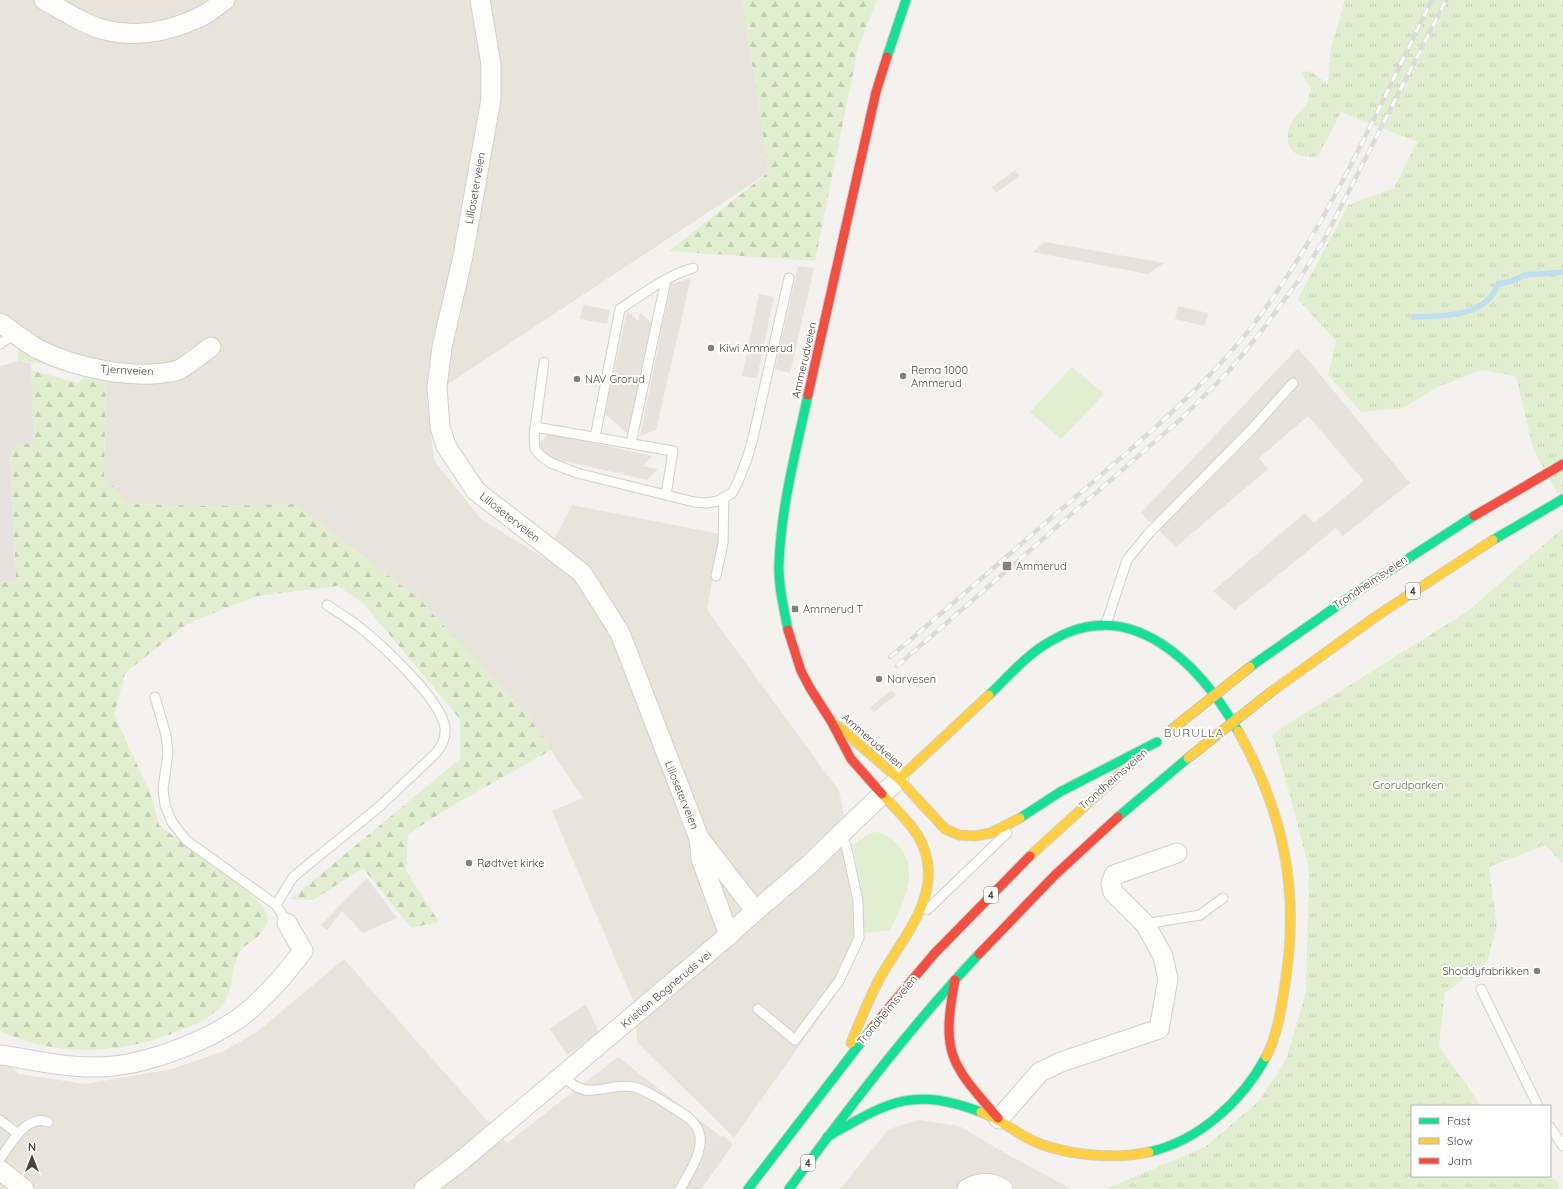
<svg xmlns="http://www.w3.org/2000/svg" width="1563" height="1189" font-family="Quicksand,sans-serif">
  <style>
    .residential { fill: #e7e4dc }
    .education { fill: #eae5da }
    .green { fill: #e1eecf }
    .forest { fill: url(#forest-firs) }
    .park { fill: url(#park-tufts) }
    .parking { fill: #e6e3df }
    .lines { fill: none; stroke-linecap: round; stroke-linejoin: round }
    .stream { stroke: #c0ddf1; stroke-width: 5.5 }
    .lane-casing { stroke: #d2d0cb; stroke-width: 11 }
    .street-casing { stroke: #d2d0cb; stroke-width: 21 }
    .fast-casing { stroke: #d3cfc5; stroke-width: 11 }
    .slow-casing { stroke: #d3cfc5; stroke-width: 11 }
    .jam-casing { stroke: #d3cfc5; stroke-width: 11 }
    .lane { stroke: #fdfdfc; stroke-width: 9 }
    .street { stroke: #fdfdfc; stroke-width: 19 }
    .fast { stroke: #16e098; stroke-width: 9 }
    .slow { stroke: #ffcf43; stroke-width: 9 }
    .jam { stroke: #f24e42; stroke-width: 9 }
    .rail-casing { stroke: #dbdbda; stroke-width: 4.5 }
    .rail { stroke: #fff; stroke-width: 3; stroke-dasharray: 9; stroke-linecap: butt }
    .slow-bridge-casing { stroke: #ccbfa9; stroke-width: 11; stroke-linecap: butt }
    .slow-bridge { stroke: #ffcf43; stroke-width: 9 }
    .poi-dot { fill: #868178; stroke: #fff; stroke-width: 1.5 }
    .labels { text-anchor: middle; stroke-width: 4; stroke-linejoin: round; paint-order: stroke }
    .shield { fill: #fff; stroke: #817c74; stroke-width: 1 }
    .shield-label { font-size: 10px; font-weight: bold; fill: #4b4439 }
    .street-label { font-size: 11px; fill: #4b4439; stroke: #fff }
    .poi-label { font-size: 11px; fill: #4b4439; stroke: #fff; text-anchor: start }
    .park-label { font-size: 11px; fill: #4a7f2a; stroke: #fff }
    .neighbourhood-label { font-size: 12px; letter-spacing: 1px; fill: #6e6250; stroke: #fff }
  </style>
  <defs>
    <pattern id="forest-firs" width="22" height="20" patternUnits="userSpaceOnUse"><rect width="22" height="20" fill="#e1eecf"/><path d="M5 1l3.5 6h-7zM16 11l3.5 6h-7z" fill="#c3cdb2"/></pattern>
    <pattern id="park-tufts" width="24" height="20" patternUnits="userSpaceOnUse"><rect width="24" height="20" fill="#e1eecf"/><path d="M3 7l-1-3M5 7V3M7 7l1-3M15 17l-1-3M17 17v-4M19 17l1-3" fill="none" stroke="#c3cdb2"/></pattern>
  </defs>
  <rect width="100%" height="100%" fill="#f4f2ee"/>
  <g class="residential">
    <polygon points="0,0 742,0 769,172 427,398 434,461 482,520 545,558 572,505 720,534 707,610 839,791 866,925 858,952 839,990 734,1138 637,1042 635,1005 552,811 583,798 528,716 419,599 295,504 212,506 129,504 104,476 106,376 49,364 18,348 0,326"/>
    <polygon points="344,959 507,1143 618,1057 732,1145 701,1189 0,1189 0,1053 18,1074 86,1084 172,1069 224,1051 257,1032"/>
    <polygon points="919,1120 959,1126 1012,1157 1072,1189 840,1189 889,1129"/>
  </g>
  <polygon class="education" points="74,0 178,0 175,4 153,10 123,8 92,9"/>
  <g class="green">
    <polygon points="18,348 49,364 18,361"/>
    <polygon points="1072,367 1104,394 1061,439 1030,412"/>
    <path d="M877,831C883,835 892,838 896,843C922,870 904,901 890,930L865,933L863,905L853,845L864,837Z"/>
  </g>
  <g class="forest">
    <polygon points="742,0 877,0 858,48 815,261 669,251 769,172"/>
    <path d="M31,370L78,383L89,373L106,376L104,476L129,504L212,506L295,504L419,599L528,716L551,750L457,803L408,834L406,871L439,922L411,928L363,868L313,900L291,899L461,758L460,719L363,603L338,586L257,596L188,623L125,673L114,715L150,792L159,825L251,894C267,910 276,921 256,938C252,942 245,945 241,950C228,968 238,993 217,1010C204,1022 187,1028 171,1034C115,1054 56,1057 0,1031V583L16,581L10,455L17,446L34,442Z"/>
  </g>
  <g class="park">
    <path d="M1345,0H1563V503L1533,449L1516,376L1482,370L1437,387L1404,408L1361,412L1328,375L1336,341L1298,299L1348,205L1394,188L1417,142L1341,112L1318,156C1294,161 1281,146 1291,123C1295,116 1302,110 1307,103C1309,98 1310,92 1311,88L1301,73L1310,71L1328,84L1331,48Z"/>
    <polygon points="1563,528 1563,864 1545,845 1489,867 1497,927 1487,962 1445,993 1439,1046 1481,1106 1412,1106 1412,1176 1547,1176 1559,1182 1558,1189 1106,1189 1205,1147 1259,1101 1286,1060 1306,992 1309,868 1288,788 1272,734 1468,611"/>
  </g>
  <g class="parking">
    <polygon points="1015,170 1020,176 996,193 992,187"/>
    <polygon points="1046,242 1164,263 1148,274 1032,252"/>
    <polygon points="798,266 814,268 790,373 775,369"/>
    <polygon points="691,278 656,430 640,436 671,284"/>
    <polygon points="759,294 774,297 757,378 742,376"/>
    <polygon points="583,305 610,310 607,324 580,319"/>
    <polygon points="1178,306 1208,313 1205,326 1175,319"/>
    <polygon points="627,311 638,321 640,313 652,323 629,435 605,414"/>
    <polygon points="1298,348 1410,483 1343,536 1336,528 1235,610 1213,591 1305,513 1314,523 1364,481 1308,416 1259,458 1268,469 1176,547 1141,513"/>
    <polygon points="18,361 31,363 34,442 17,446 10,455 16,581 0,583 0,366"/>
    <polygon points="549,433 652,456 643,466 658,469 647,480 530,453"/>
    <polygon points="891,690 896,695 874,712 870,708"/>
    <polygon points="367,878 397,918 363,933 342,911 327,930 321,925"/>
    <polygon points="586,1004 599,1032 567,1055 550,1029"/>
    <polygon points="723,1136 733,1144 701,1189 685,1189"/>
  </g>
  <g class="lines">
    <path class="stream" d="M1413,317C1442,316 1486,318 1498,284L1512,281L1525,275L1563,272"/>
    <defs>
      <g id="lane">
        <polyline points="0,344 15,333"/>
        <polyline points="544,362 534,436 535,449 541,456 551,463 577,473 694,502 707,503 718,501 732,493 737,484 747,459 753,438 789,278"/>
        <polyline points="535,427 673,451 666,495"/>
        <path d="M595,437L620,309C643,294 666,276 693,268"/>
        <polyline points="631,443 666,280"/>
        <polyline points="716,576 723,543 724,499"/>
        <polyline points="1106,624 1127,560 1149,533 1250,431 1293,383"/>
        <polyline points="155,697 166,735 168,753 163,789 165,805 172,822 186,840 276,905 287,923"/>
        <path d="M276,905L293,877L380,806L436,753C442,745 446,738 445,728C442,700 380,643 358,626C348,618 337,612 327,605"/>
        <polyline points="927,910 1007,833"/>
        <polyline points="1145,924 1200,915 1223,898"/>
        <polyline points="1481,989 1538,1106"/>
        <polyline points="758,1009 795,1040 839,981 859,938 858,901 846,845 839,834"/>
        <path d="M563,1075C586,1104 606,1082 634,1087C647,1090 659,1099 670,1106C679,1111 690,1117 696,1126C709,1145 689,1173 680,1189"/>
        <polyline points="0,1120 18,1134"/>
        <polyline points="1550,1127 1563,1146"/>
        <path d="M0,1159C10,1145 27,1113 48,1122"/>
      </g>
      <g id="street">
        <path d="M44,0C63,10 84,25 105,30C137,38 170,31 200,17C209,13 217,6 225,0"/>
        <polyline points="480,0 491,64 491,99 463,256 442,347 437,387 440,427 446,446 476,491 582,573 620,633 699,838"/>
        <path d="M0,323C12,331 25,342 38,349C75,368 134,380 175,371C184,369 202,353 211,347"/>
        <polyline points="729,935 701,859 699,838 755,910"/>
        <path d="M0,1055C30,1059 60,1067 90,1067C117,1068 142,1062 168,1053C234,1030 261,1006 303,951L287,923"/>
        <polyline points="999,1119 1040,1072 1061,1062 1159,1029 1168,979 1163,956 1145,924 1113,892 1111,884 1114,875 1177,853"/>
        <polyline points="0,1170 24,1189"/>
        <path d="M424,1189L461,1161L729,935C756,909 785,887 812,862C841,834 869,806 899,779"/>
        <path d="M967,1189C979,1182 991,1181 1003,1189"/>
      </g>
      <g id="fast">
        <polyline points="887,57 906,0"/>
        <polyline points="1493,540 1563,499"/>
        <path d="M788,630C784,608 778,586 779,564C781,507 796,451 808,395"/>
        <polyline points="1250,667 1364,587 1474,516"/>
        <path d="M989,695C1009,676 1027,654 1051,641C1132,593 1200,665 1238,731"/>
        <polyline points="1118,817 1188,758"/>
        <polyline points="1020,818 1060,792 1157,742"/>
        <path d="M827,1137C889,1102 910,1086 981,1112"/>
        <path d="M1149,1152C1199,1141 1242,1101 1266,1057"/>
        <polyline points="748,1189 872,1028"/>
        <path d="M789,1189C849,1108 910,1027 979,954"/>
      </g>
      <g id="slow">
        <polyline points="1271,692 1378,615 1493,540"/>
        <polyline points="989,695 899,779 945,829 959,835 975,836 991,833 1020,818"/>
        <polyline points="838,726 899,779"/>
        <path d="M1238,731C1284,813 1300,891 1285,984C1281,1009 1278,1034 1266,1057"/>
        <polyline points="1030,856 1132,763"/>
        <path d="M851,1043C860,1021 869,998 881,976C903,937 943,895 923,846C915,826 896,810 882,794"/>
        <path d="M981,1112C999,1119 1013,1130 1029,1139C1061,1155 1114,1160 1149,1152"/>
      </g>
      <g id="jam">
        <polyline points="808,395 876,92 887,57"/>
        <polyline points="1474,516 1563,464"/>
        <polyline points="788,630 801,671 810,688 831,721 851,759 882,794"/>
        <polyline points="979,954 1055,875 1118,817"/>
        <path d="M955,980C941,1054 950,1063 998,1118"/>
        <polyline points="872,1028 934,954 1030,856"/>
      </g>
    </defs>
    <use href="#lane" class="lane-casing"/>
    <use href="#street" class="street-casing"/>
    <use href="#fast" class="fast-casing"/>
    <use href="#slow" class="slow-casing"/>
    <use href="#jam" class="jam-casing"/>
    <use href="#lane" class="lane"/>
    <use href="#street" class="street"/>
    <use href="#fast" class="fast"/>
    <use href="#slow" class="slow"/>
    <use href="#jam" class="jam"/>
    <defs>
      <g id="rail">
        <path d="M890,657C951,606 1010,553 1071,501C1139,442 1212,383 1265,309C1333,214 1380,104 1432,0"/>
        <polyline points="897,666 1182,418 1228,372 1261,332 1298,281 1324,240 1446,0"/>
      </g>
    </defs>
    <use href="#rail" class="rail-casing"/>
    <use href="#rail" class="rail"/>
    <defs>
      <g id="slow-bridge">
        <polyline points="1171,730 1250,667"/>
        <polyline points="1188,758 1271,692"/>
      </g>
    </defs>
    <use href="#slow-bridge" class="slow-bridge-casing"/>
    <use href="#slow-bridge" class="slow-bridge"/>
  </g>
  <g class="poi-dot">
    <circle cx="711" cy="348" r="4"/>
    <circle cx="903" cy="376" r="4"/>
    <circle cx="577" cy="379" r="4"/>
    <rect x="1002" y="561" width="10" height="10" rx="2"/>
    <rect x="791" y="605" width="8" height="8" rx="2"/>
    <circle cx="879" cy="679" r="4"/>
    <circle cx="469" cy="863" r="4"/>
    <circle cx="1537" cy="971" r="4"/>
  </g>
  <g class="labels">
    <g class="shield">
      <rect x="1406" y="583" width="14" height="16" rx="3"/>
      <rect x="984" y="887" width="14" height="16" rx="3"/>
      <rect x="801" y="1155" width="14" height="16" rx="3"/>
    </g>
    <g class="shield-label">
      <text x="1413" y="595">4</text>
      <text x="991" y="899">4</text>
      <text x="808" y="1167">4</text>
    </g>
    <g class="street-label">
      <text transform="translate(475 188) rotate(-80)" y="4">Lilloseterveien</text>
      <text transform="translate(804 360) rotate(-77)" y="4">Ammerudveien</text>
      <text transform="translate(127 370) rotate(3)" y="4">Tjernveien</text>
      <text transform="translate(510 517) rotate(38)" y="4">Lilloseterveien</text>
      <text transform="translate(1370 582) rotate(-34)" y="4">Trondheimsveien</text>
      <text transform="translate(873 741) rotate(41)" y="4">Ammerudveien</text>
      <text transform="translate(1113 779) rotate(-41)" y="4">Trondheimsveien</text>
      <text transform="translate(682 795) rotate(68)" y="4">Lilloseterveien</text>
      <text transform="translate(666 989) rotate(-40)" y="4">Kristian Bogneruds vei</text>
      <text transform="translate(887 1010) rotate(-50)" y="4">Trondheimsveien</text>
    </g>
    <g class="poi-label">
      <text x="719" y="352">Kiwi Ammerud</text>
      <text x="911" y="374">Rema 1000<tspan x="911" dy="13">Ammerud</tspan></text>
      <text x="585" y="383">NAV Grorud</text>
      <text x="1016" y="570">Ammerud</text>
      <text x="803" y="613">Ammerud T</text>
      <text x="887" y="683">Narvesen</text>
      <text x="477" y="867">Rødtvet kirke</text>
      <text x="1529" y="975" text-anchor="end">Shoddyfabrikken</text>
    </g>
    <g class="park-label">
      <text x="1408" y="789">Grorudparken</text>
    </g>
    <g class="neighbourhood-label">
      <text x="1194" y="737">BURULLA</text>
    </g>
  </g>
  <rect x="1411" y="1105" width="140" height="72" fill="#ffffff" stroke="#b7b4b0"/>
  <rect x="1419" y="1118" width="20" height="6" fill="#16e098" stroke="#b7b4b0"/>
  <text x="1447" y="1125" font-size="12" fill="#4b4439">Fast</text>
  <rect x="1419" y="1138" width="20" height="6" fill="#ffcf43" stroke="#b7b4b0"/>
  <text x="1447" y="1145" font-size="12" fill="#4b4439">Slow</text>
  <rect x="1419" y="1158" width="20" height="6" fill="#f24e42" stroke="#b7b4b0"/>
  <text x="1447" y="1165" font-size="12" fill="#4b4439">Jam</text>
  <g transform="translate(32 1157)" stroke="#ffffff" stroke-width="3" paint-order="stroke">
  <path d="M0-3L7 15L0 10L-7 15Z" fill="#4b4439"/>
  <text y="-6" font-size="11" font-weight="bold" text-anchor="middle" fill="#4b4439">N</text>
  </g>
</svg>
